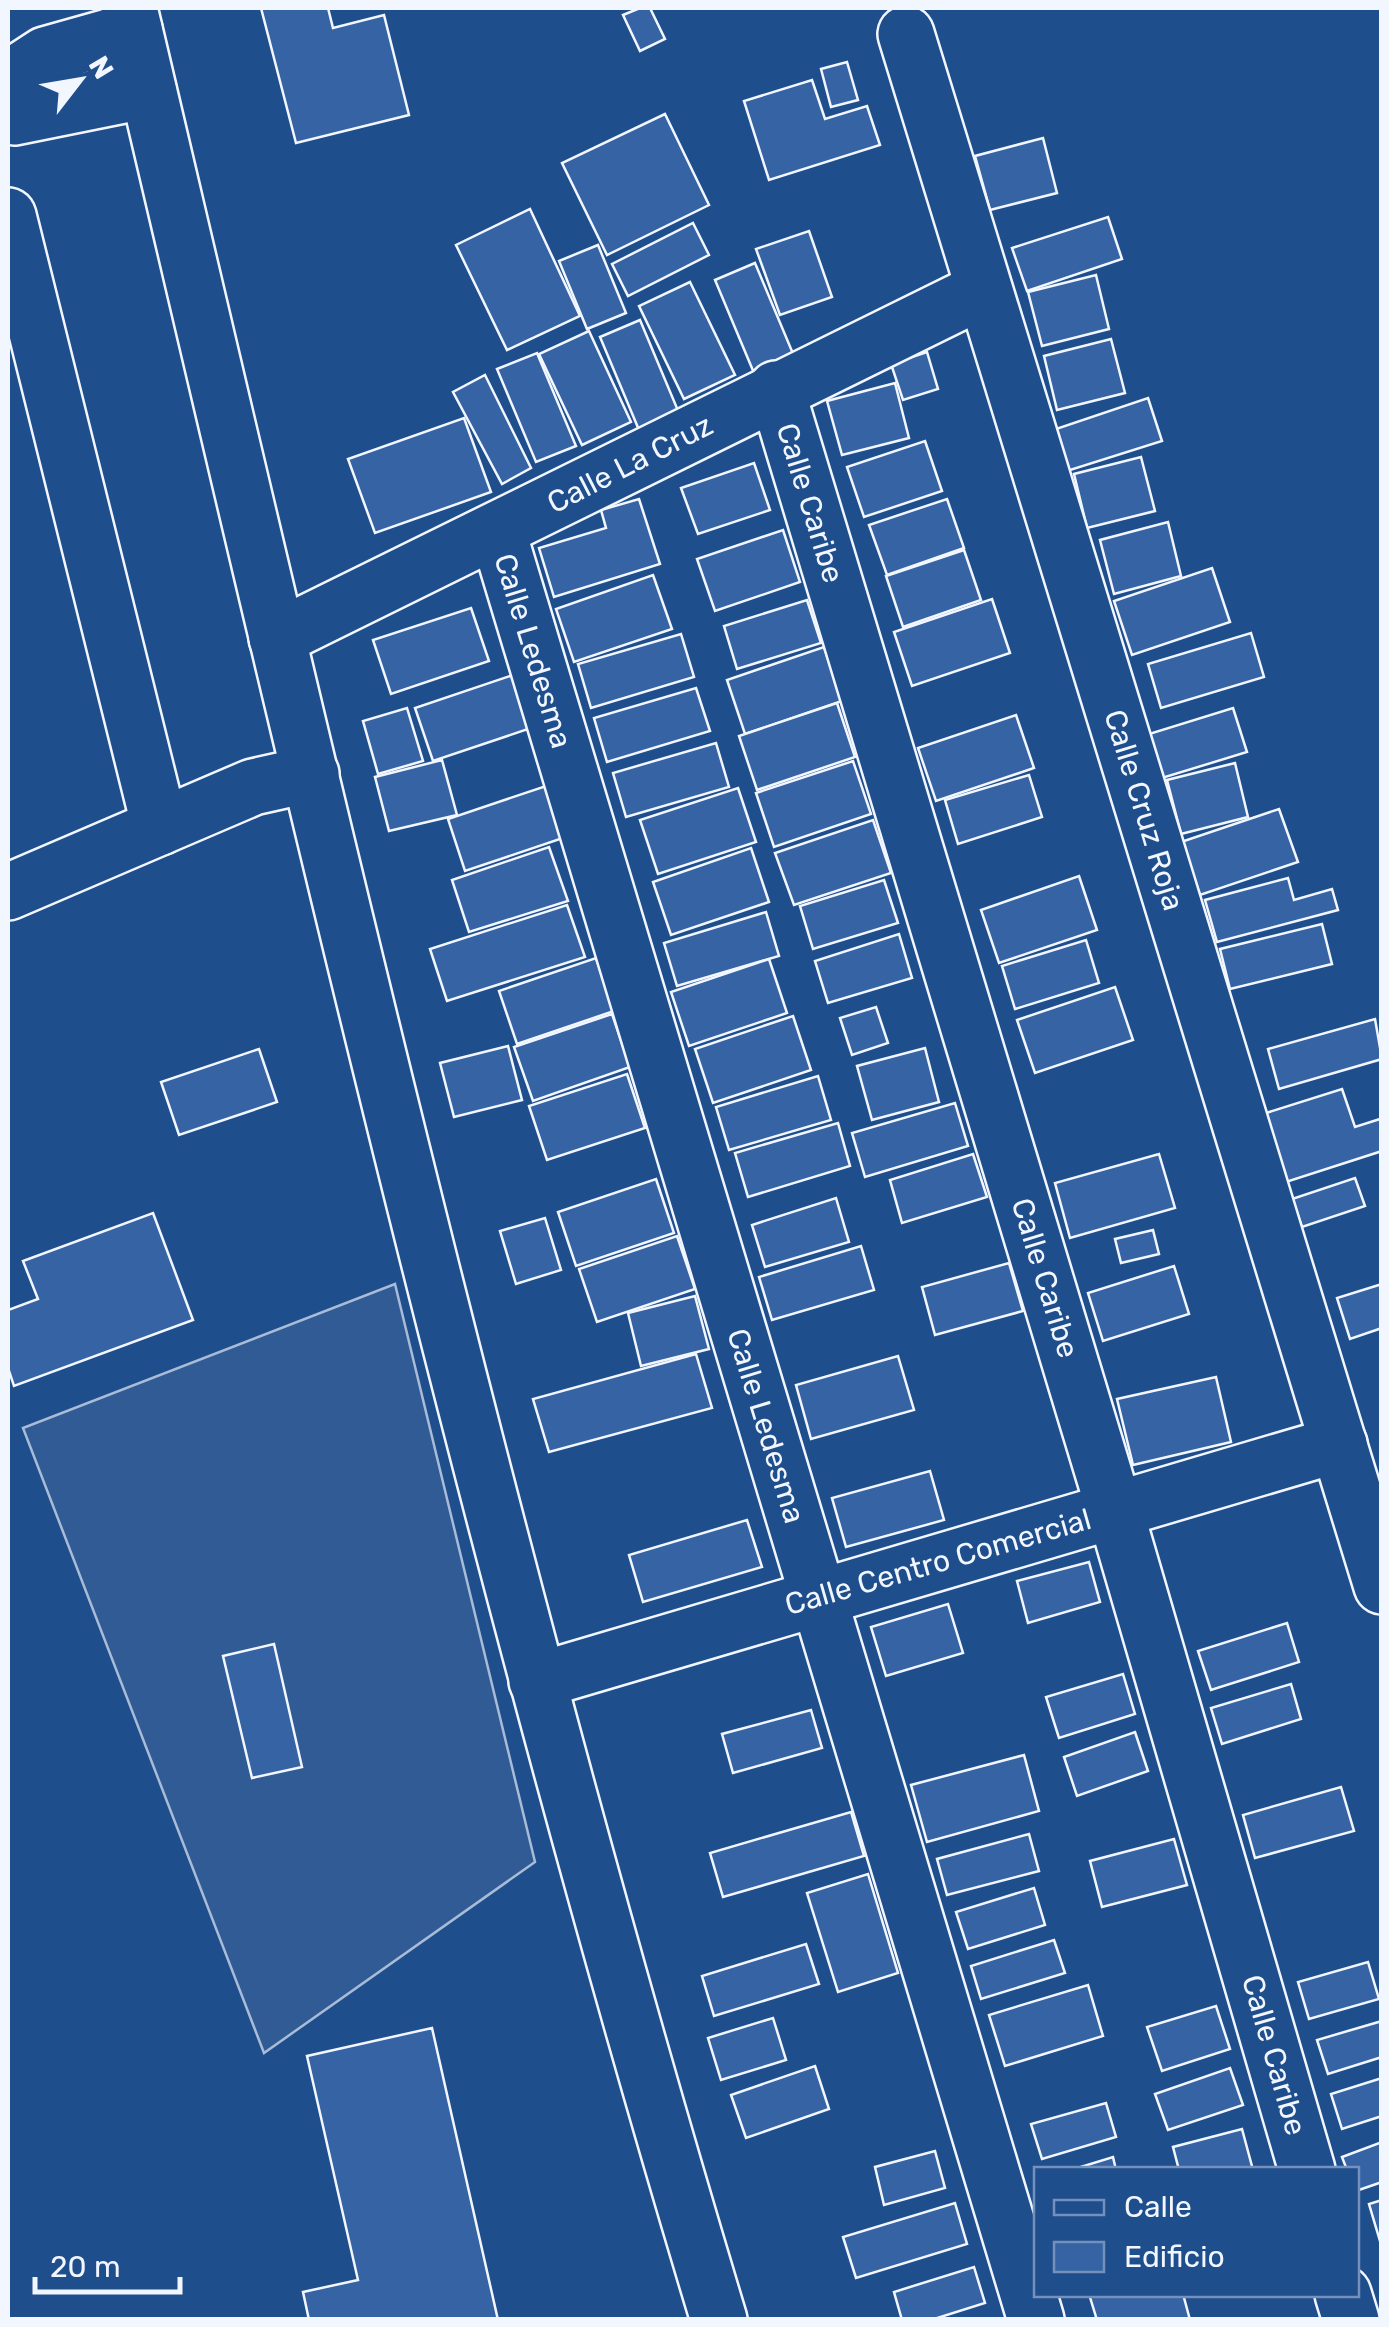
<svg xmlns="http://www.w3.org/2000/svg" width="1389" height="2327" font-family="Rubik,sans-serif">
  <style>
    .parking { fill: #305b95; stroke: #a8bbd7; stroke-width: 2.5 }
    .building { fill: #3563a3; stroke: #f2f6ff; stroke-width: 2.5 }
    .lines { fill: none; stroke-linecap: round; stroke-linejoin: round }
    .minor-casing { stroke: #f2f6ff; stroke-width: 60 }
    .major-casing { stroke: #f2f6ff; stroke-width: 60 }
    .minor { stroke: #1f4e8c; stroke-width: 55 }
    .major { stroke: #1f4e8c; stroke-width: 55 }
    .labels { text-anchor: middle; stroke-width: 8; stroke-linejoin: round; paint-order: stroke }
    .street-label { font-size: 30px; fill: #f2f6ff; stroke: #1f4e8c }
  </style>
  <rect width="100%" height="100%" fill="#1f4e8c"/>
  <polygon class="parking" points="395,1284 535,1862 264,2053 23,1428"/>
  <g class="building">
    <polygon points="261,8 328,8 333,28 384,15 409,115 296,143"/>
    <polygon points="640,8 650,8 665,39 640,51 623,15"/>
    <polygon points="847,62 858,100 831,107 821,69"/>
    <polygon points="812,80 825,119 867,106 880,145 769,180 744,101"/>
    <polygon points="665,114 709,205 607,255 562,163"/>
    <polygon points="1043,138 1057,193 990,210 975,156"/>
    <polygon points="530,209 580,316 507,350 456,245"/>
    <polygon points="1108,217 1122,259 1027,291 1012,248"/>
    <polygon points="693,223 709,255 628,296 612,264"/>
    <polygon points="809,231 832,297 780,315 756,249"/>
    <polygon points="598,245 626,313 587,329 559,261"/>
    <polygon points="755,263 794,356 754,373 715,280"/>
    <polygon points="1096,275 1109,329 1042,346 1028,292"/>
    <polygon points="690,282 735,375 684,399 639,306"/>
    <polygon points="640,320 679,413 639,430 600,337"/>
    <polygon points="589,331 631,422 582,445 539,354"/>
    <polygon points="1111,339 1125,393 1057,410 1044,356"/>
    <polygon points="927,352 938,389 903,400 891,364"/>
    <polygon points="537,353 576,446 536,462 497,369"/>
    <polygon points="485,375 531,468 502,484 453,392"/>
    <polygon points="895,383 909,438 842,455 827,401"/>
    <polygon points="1148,398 1162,441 1067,471 1053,430"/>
    <polygon points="464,418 491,492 375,533 348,459"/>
    <polygon points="925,441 942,491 864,517 847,467"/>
    <polygon points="1141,457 1155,511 1087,528 1074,474"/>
    <polygon points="754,463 770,510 698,534 681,488"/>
    <polygon points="639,499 660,564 554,597 539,548 606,528 601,510"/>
    <polygon points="947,499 964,548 887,575 869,525"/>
    <polygon points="1168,522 1181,576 1114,594 1100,540"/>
    <polygon points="783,530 800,582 715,611 697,559"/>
    <polygon points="964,550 981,600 903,627 886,576"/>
    <polygon points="1212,568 1230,622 1132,655 1114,601"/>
    <polygon points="653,575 672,629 574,662 556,609"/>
    <polygon points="992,599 1010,653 912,686 894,632"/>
    <polygon points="807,600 821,643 737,669 724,626"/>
    <polygon points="471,608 489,661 391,694 373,640"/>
    <polygon points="1251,633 1264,677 1161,708 1148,664"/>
    <polygon points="681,634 694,677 591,708 578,664"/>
    <polygon points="824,647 842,701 745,734 727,680"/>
    <polygon points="513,675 531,728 433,761 415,708"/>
    <polygon points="696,688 710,731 607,762 594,718"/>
    <polygon points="837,703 855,757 757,790 739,736"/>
    <polygon points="407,708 423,761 378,774 363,721"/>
    <polygon points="1233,708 1247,752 1162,778 1149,734"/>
    <polygon points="1016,715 1034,768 936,801 918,748"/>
    <polygon points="716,743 729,787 626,817 613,773"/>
    <polygon points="442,760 457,815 389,831 375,777"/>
    <polygon points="853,761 871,814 774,847 756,793"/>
    <polygon points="1235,763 1248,817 1181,834 1167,780"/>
    <polygon points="1029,775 1042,817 958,844 945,800"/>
    <polygon points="546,786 563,838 465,871 448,819"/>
    <polygon points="738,788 756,842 658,874 640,820"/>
    <polygon points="1279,809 1298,862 1200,895 1181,842"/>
    <polygon points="873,820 891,873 794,905 775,853"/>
    <polygon points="549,847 568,901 469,932 452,880"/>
    <polygon points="751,848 769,902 671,935 653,882"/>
    <polygon points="1079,876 1097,930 999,963 981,910"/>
    <polygon points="1288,878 1294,900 1332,889 1338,910 1217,942 1205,900"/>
    <polygon points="884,880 898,923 813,949 800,906"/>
    <polygon points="567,905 585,957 447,1001 430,949"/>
    <polygon points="766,912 779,956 677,986 664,943"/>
    <polygon points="1322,924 1332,964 1230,989 1220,949"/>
    <polygon points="899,934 912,978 828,1003 815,961"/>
    <polygon points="1086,940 1099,983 1015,1009 1002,966"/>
    <polygon points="596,958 614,1011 517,1044 499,991"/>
    <polygon points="769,959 787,1013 689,1046 671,992"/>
    <polygon points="1115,987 1133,1040 1035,1073 1017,1020"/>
    <polygon points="876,1007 888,1043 852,1055 840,1018"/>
    <polygon points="612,1014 630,1067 533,1101 514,1047"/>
    <polygon points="793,1016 811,1070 713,1103 695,1049"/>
    <polygon points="1375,1019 1382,1059 1279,1089 1268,1049"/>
    <polygon points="508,1046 522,1100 454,1117 440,1063"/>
    <polygon points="925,1048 939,1102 872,1120 857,1066"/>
    <polygon points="259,1049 277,1102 179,1135 161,1082"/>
    <polygon points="627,1074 645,1128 547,1160 529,1106"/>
    <polygon points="818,1076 831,1120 729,1150 716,1107"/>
    <polygon points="1342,1089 1355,1127 1380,1119 1382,1151 1286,1182 1263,1114"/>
    <polygon points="955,1103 968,1146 865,1177 852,1133"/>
    <polygon points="838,1123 850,1166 748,1197 735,1153"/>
    <polygon points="973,1154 987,1197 902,1223 890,1180"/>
    <polygon points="1159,1154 1175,1208 1070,1238 1055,1183"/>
    <polygon points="1355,1178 1365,1206 1302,1227 1292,1199"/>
    <polygon points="656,1179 674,1233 576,1266 558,1212"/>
    <polygon points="836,1198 849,1242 765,1267 752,1225"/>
    <polygon points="153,1213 193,1320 14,1386 8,1368 8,1310 38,1299 23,1261"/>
    <polygon points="545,1218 561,1270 516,1284 500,1231"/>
    <polygon points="1153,1230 1159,1254 1121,1263 1115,1239"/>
    <polygon points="677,1236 695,1289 597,1322 579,1269"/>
    <polygon points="861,1246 874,1290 772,1320 759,1277"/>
    <polygon points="1009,1263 1023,1311 935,1335 922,1287"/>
    <polygon points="1174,1266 1189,1314 1103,1341 1088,1293"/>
    <polygon points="1382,1284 1382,1328 1350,1339 1337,1298"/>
    <polygon points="695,1296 709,1349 641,1366 628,1313"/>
    <polygon points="696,1354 712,1408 549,1452 533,1399"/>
    <polygon points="898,1356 914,1410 811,1439 796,1385"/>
    <polygon points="1216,1377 1231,1442 1133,1465 1117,1399"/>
    <polygon points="930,1471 944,1520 846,1547 832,1498"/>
    <polygon points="747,1520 762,1567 643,1602 629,1555"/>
    <polygon points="1089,1562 1100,1602 1028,1623 1017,1581"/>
    <polygon points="948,1604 963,1653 886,1676 871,1627"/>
    <polygon points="1287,1623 1299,1662 1211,1690 1198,1651"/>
    <polygon points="274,1644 302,1767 252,1778 223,1656"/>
    <polygon points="1123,1674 1135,1714 1059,1738 1046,1697"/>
    <polygon points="1291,1684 1301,1719 1222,1744 1211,1708"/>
    <polygon points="811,1710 822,1748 733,1773 722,1734"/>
    <polygon points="1135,1732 1148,1771 1077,1796 1064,1757"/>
    <polygon points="1024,1755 1039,1811 927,1842 911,1785"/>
    <polygon points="1341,1787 1354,1831 1255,1858 1243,1815"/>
    <polygon points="851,1812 864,1856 723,1897 710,1853"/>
    <polygon points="1029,1834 1039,1871 947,1895 937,1859"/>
    <polygon points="1174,1839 1187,1885 1102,1907 1090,1861"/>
    <polygon points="868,1874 898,1973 838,1992 807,1893"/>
    <polygon points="1034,1888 1045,1925 968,1949 956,1912"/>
    <polygon points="1054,1940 1065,1973 981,1999 971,1966"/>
    <polygon points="806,1944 819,1984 714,2016 702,1976"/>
    <polygon points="1368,1962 1379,1999 1309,2019 1298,1982"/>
    <polygon points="1088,1985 1103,2036 1005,2066 989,2015"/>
    <polygon points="1216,2006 1230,2049 1162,2071 1147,2027"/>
    <polygon points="773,2018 786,2060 721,2080 708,2038"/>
    <polygon points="1382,2021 1382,2057 1328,2074 1317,2040"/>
    <polygon points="432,2028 498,2320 309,2320 303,2292 358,2280 307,2056"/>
    <polygon points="815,2066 829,2109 746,2138 731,2095"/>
    <polygon points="1230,2068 1243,2105 1168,2130 1155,2094"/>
    <polygon points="1382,2078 1382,2116 1342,2129 1331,2094"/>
    <polygon points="1106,2103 1116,2137 1042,2159 1031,2124"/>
    <polygon points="1242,2129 1253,2170 1179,2170 1173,2147"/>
    <polygon points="1382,2142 1382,2182 1356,2191 1356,2170 1347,2170 1342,2157"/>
    <polygon points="935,2151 945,2188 884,2205 875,2167"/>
    <polygon points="1113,2157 1116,2170 1071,2170"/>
    <polygon points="1382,2200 1382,2241 1380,2241 1369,2204"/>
    <polygon points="955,2203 967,2244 856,2278 843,2237"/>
    <polygon points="974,2267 985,2303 931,2320 902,2320 894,2292"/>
    <polygon points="1089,2294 1183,2294 1190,2320 1097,2320"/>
  </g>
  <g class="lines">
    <defs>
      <g id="minor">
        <polyline points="906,34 1382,1586"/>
        <polyline points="8,79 45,55 134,30"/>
        <polyline points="8,114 14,117 148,90"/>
        <polyline points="8,216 160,827"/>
        <polyline points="776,389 1115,1511 1307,2170"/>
        <polyline points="498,533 1036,2320"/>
        <polyline points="277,638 983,290"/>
        <polyline points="8,892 253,787 311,774"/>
        <polyline points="537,1681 1339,1444"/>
        <polyline points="1343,2294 1351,2320"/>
      </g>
      <path id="major" d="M129,8C311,781 489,1558 719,2320"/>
    </defs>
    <use href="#minor" class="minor-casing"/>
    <use href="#major" class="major-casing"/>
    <use href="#minor" class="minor"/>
    <use href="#major" class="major"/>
  </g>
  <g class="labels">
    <g class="street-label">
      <text transform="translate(630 464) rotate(-27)" y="10">Calle La Cruz</text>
      <text transform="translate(810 503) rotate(73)" y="10">Calle Caribe</text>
      <text transform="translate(533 651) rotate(73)" y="10">Calle Ledesma</text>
      <text transform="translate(1144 810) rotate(73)" y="10">Calle Cruz Roja</text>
      <text transform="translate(1045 1278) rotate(73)" y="10">Calle Caribe</text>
      <text transform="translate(766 1426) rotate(73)" y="10">Calle Ledesma</text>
      <text transform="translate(938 1562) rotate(-16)" y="10">Calle Centro Comercial</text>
      <text transform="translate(1274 2055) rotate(74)" y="10">Calle Caribe</text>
    </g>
  </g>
  <rect width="1389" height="2327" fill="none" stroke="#f2f6ff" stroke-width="20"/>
  <rect x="1034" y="2167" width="325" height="130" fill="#1f4e8c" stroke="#7391ba" stroke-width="2.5"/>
  <rect x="1054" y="2200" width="50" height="15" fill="#1f4e8c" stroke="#7391ba" stroke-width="2.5"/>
  <text x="1124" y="2217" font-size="30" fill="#f2f6ff">Calle</text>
  <rect x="1054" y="2242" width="50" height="30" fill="#3563a3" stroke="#7391ba" stroke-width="2.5"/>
  <text x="1124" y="2267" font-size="30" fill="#f2f6ff">Edificio</text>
  <g transform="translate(80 80) rotate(59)" stroke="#1f4e8c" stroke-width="8" paint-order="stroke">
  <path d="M0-8L18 38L0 25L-18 38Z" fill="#f2f6ff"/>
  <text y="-15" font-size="28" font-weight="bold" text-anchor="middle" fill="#f2f6ff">N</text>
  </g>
  <path d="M35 2277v15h145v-15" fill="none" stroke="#f2f6ff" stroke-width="5"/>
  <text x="50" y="2277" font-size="30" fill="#f2f6ff" stroke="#1f4e8c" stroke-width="8" paint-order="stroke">20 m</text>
</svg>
